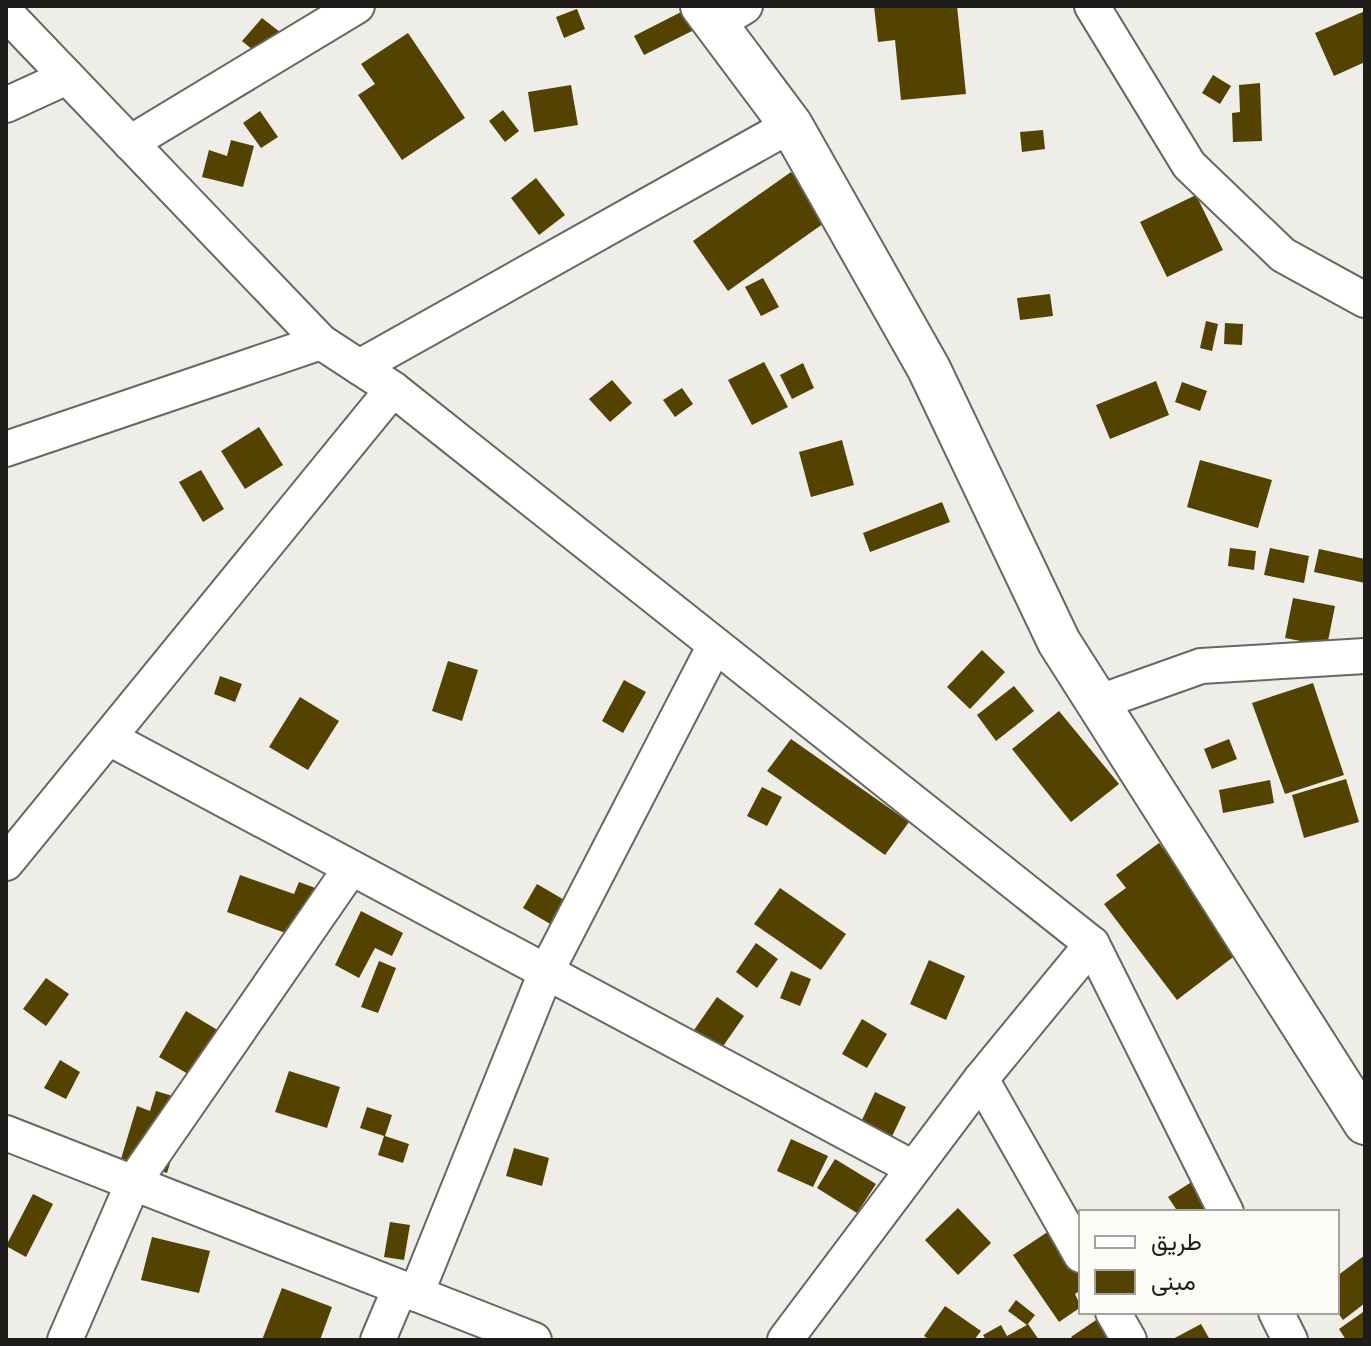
<svg xmlns="http://www.w3.org/2000/svg" width="1371" height="1346" font-family="'Titillium Web',Vazirmatn,sans-serif">
  <style>
    .building { fill: #544200 }
    .lines { fill: none; stroke-linecap: round; stroke-linejoin: round }
    .minor-casing { stroke: #686762; stroke-width: 38 }
    .tertiary-casing { stroke: #686762; stroke-width: 46 }
    .minor { stroke: #fff; stroke-width: 34 }
    .tertiary { stroke: #fff; stroke-width: 42 }
  </style>
  <rect width="100%" height="100%" fill="#efede8"/>
  <g class="building">
    <polygon points="874,6 957,6 966,94 901,100 895,40 878,42"/>
    <polygon points="577,9 585,29 564,38 556,17"/>
    <polygon points="685,10 696,29 644,55 634,36"/>
    <polygon points="1365,11 1365,62 1334,76 1315,33"/>
    <polygon points="262,18 285,36 265,60 242,41"/>
    <polygon points="408,33 465,118 402,160 358,95 375,84 361,64"/>
    <polygon points="1213,75 1231,86 1220,104 1202,93"/>
    <polygon points="1260,83 1262,141 1233,142 1232,113 1240,112 1239,85"/>
    <polygon points="571,85 578,125 534,132 528,92"/>
    <polygon points="503,110 519,131 505,142 489,121"/>
    <polygon points="260,111 278,137 261,148 243,123"/>
    <polygon points="1043,130 1045,149 1022,152 1020,132"/>
    <polygon points="231,140 254,146 243,187 202,177 209,150 227,156"/>
    <polygon points="791,172 827,221 728,291 693,241"/>
    <polygon points="536,178 565,215 539,235 511,198"/>
    <polygon points="1196,195 1223,250 1167,277 1140,222"/>
    <polygon points="763,278 779,307 761,316 745,287"/>
    <polygon points="1050,294 1053,316 1020,320 1017,298"/>
    <polygon points="1206,321 1218,324 1212,351 1200,348"/>
    <polygon points="1225,323 1243,324 1242,345 1224,344"/>
    <polygon points="764,362 788,407 752,425 728,380"/>
    <polygon points="803,363 814,388 792,399 780,375"/>
    <polygon points="612,380 632,403 610,422 589,399"/>
    <polygon points="1156,381 1169,415 1110,439 1096,405"/>
    <polygon points="1182,382 1207,391 1200,411 1175,402"/>
    <polygon points="682,388 693,404 675,417 663,400"/>
    <polygon points="259,427 283,465 245,489 221,451"/>
    <polygon points="842,440 854,485 811,497 799,452"/>
    <polygon points="1200,460 1272,480 1258,528 1187,507"/>
    <polygon points="201,470 224,509 203,522 179,482"/>
    <polygon points="942,502 950,522 870,552 863,533"/>
    <polygon points="1230,548 1256,551 1254,570 1228,566"/>
    <polygon points="1270,548 1309,556 1304,583 1264,575"/>
    <polygon points="1319,549 1365,559 1365,583 1314,572"/>
    <polygon points="1293,598 1335,606 1327,646 1285,638"/>
    <polygon points="982,650 1005,672 970,709 947,687"/>
    <polygon points="448,661 478,670 462,721 432,711"/>
    <polygon points="220,676 242,684 235,702 214,694"/>
    <polygon points="624,680 646,692 623,733 602,721"/>
    <polygon points="1313,683 1344,775 1285,794 1252,703"/>
    <polygon points="1014,686 1034,711 996,741 977,715"/>
    <polygon points="300,697 339,721 308,770 269,747"/>
    <polygon points="1059,711 1119,784 1071,822 1012,749"/>
    <polygon points="791,739 909,822 885,855 767,771"/>
    <polygon points="1229,739 1237,759 1212,769 1204,749"/>
    <polygon points="1346,779 1359,822 1304,838 1292,795"/>
    <polygon points="1270,780 1274,803 1223,813 1219,790"/>
    <polygon points="762,787 782,797 767,826 747,816"/>
    <polygon points="1159,843 1241,951 1177,1000 1104,904 1126,888 1116,875"/>
    <polygon points="240,875 294,894 299,882 329,893 311,942 227,912"/>
    <polygon points="537,884 566,901 552,925 523,908"/>
    <polygon points="780,888 846,934 821,970 754,924"/>
    <polygon points="361,911 403,933 392,956 375,948 359,978 335,965"/>
    <polygon points="756,943 778,959 757,988 736,972"/>
    <polygon points="929,960 965,976 946,1020 910,1004"/>
    <polygon points="379,961 396,968 378,1013 361,1007"/>
    <polygon points="791,971 811,979 800,1006 780,998"/>
    <polygon points="46,978 69,994 46,1026 23,1009"/>
    <polygon points="717,997 744,1016 719,1052 692,1033"/>
    <polygon points="186,1011 234,1040 207,1085 159,1057"/>
    <polygon points="862,1019 887,1034 867,1068 842,1054"/>
    <polygon points="60,1060 80,1072 66,1099 44,1088"/>
    <polygon points="289,1071 340,1087 327,1128 275,1112"/>
    <polygon points="156,1091 189,1101 167,1173 121,1159 137,1106 150,1111"/>
    <polygon points="875,1092 906,1107 886,1149 855,1135"/>
    <polygon points="367,1107 392,1115 385,1136 409,1144 403,1163 378,1155 384,1136 360,1128"/>
    <polygon points="791,1139 828,1156 813,1187 777,1171"/>
    <polygon points="514,1148 549,1158 542,1186 506,1176"/>
    <polygon points="835,1159 876,1184 857,1213 817,1188"/>
    <polygon points="1201,1176 1225,1212 1178,1212 1168,1197"/>
    <polygon points="33,1194 53,1204 26,1257 6,1246"/>
    <polygon points="958,1208 991,1243 958,1275 925,1240"/>
    <polygon points="390,1222 410,1225 404,1260 384,1257"/>
    <polygon points="1058,1225 1081,1258 1081,1290 1075,1294 1081,1307 1059,1322 1013,1255"/>
    <polygon points="152,1237 210,1251 199,1293 141,1280"/>
    <polygon points="1365,1255 1365,1303 1343,1320 1337,1312 1337,1276"/>
    <polygon points="282,1288 332,1307 320,1340 262,1340"/>
    <polygon points="1016,1300 1035,1315 1028,1324 1039,1340 986,1340 983,1335 1001,1325 1007,1336 1027,1325 1008,1311"/>
    <polygon points="945,1306 981,1331 974,1340 930,1340 924,1336"/>
    <polygon points="1363,1312 1365,1340 1346,1340 1339,1329"/>
    <polygon points="1102,1316 1118,1340 1073,1340 1071,1337"/>
    <polygon points="1201,1324 1210,1340 1171,1340"/>
  </g>
  <g class="lines">
    <defs>
      <g id="minor">
        <polyline points="1092,6 1189,165 1283,255 1365,300"/>
        <polyline points="6,13 321,342 393,389 1092,944 1226,1212"/>
        <polyline points="716,24 745,6"/>
        <polyline points="6,105 67,77"/>
        <polyline points="130,143 357,6"/>
        <polyline points="359,367 791,125"/>
        <polyline points="6,449 321,342"/>
        <polyline points="1097,703 1201,666 1365,656"/>
        <polyline points="109,738 913,1168"/>
        <polyline points="6,863 393,389"/>
        <polyline points="981,1079 1081,1255"/>
        <polyline points="6,1133 534,1340"/>
        <polyline points="416,1294 546,972 715,645"/>
        <polyline points="1113,1312 1129,1340"/>
        <polyline points="1276,1312 1290,1340"/>
        <polyline points="65,1340 133,1183 351,868"/>
        <polyline points="378,1340 400,1288"/>
        <polyline points="785,1340 981,1079 1092,944"/>
      </g>
      <polyline id="tertiary" points="702,6 791,125 929,369 1059,642 1365,1123"/>
    </defs>
    <use href="#minor" class="minor-casing"/>
    <use href="#tertiary" class="tertiary-casing"/>
    <use href="#minor" class="minor"/>
    <use href="#tertiary" class="tertiary"/>
  </g>
  <rect width="1371" height="1346" fill="none" stroke="#1e1d1b" stroke-width="16"/>
  <rect x="1079" y="1210" width="260" height="104" fill="#fcfbf5" stroke="#a3a29e" stroke-width="2"/>
  <rect x="1095" y="1236" width="40" height="12" fill="#ffffff" stroke="#a3a29e" stroke-width="2"/>
  <text x="1151" y="1250" font-size="24" fill="#1e1d1b">طريق</text>
  <rect x="1095" y="1270" width="40" height="24" fill="#544200" stroke="#a3a29e" stroke-width="2"/>
  <text x="1151" y="1290" font-size="24" fill="#1e1d1b">مبنى</text>
</svg>
